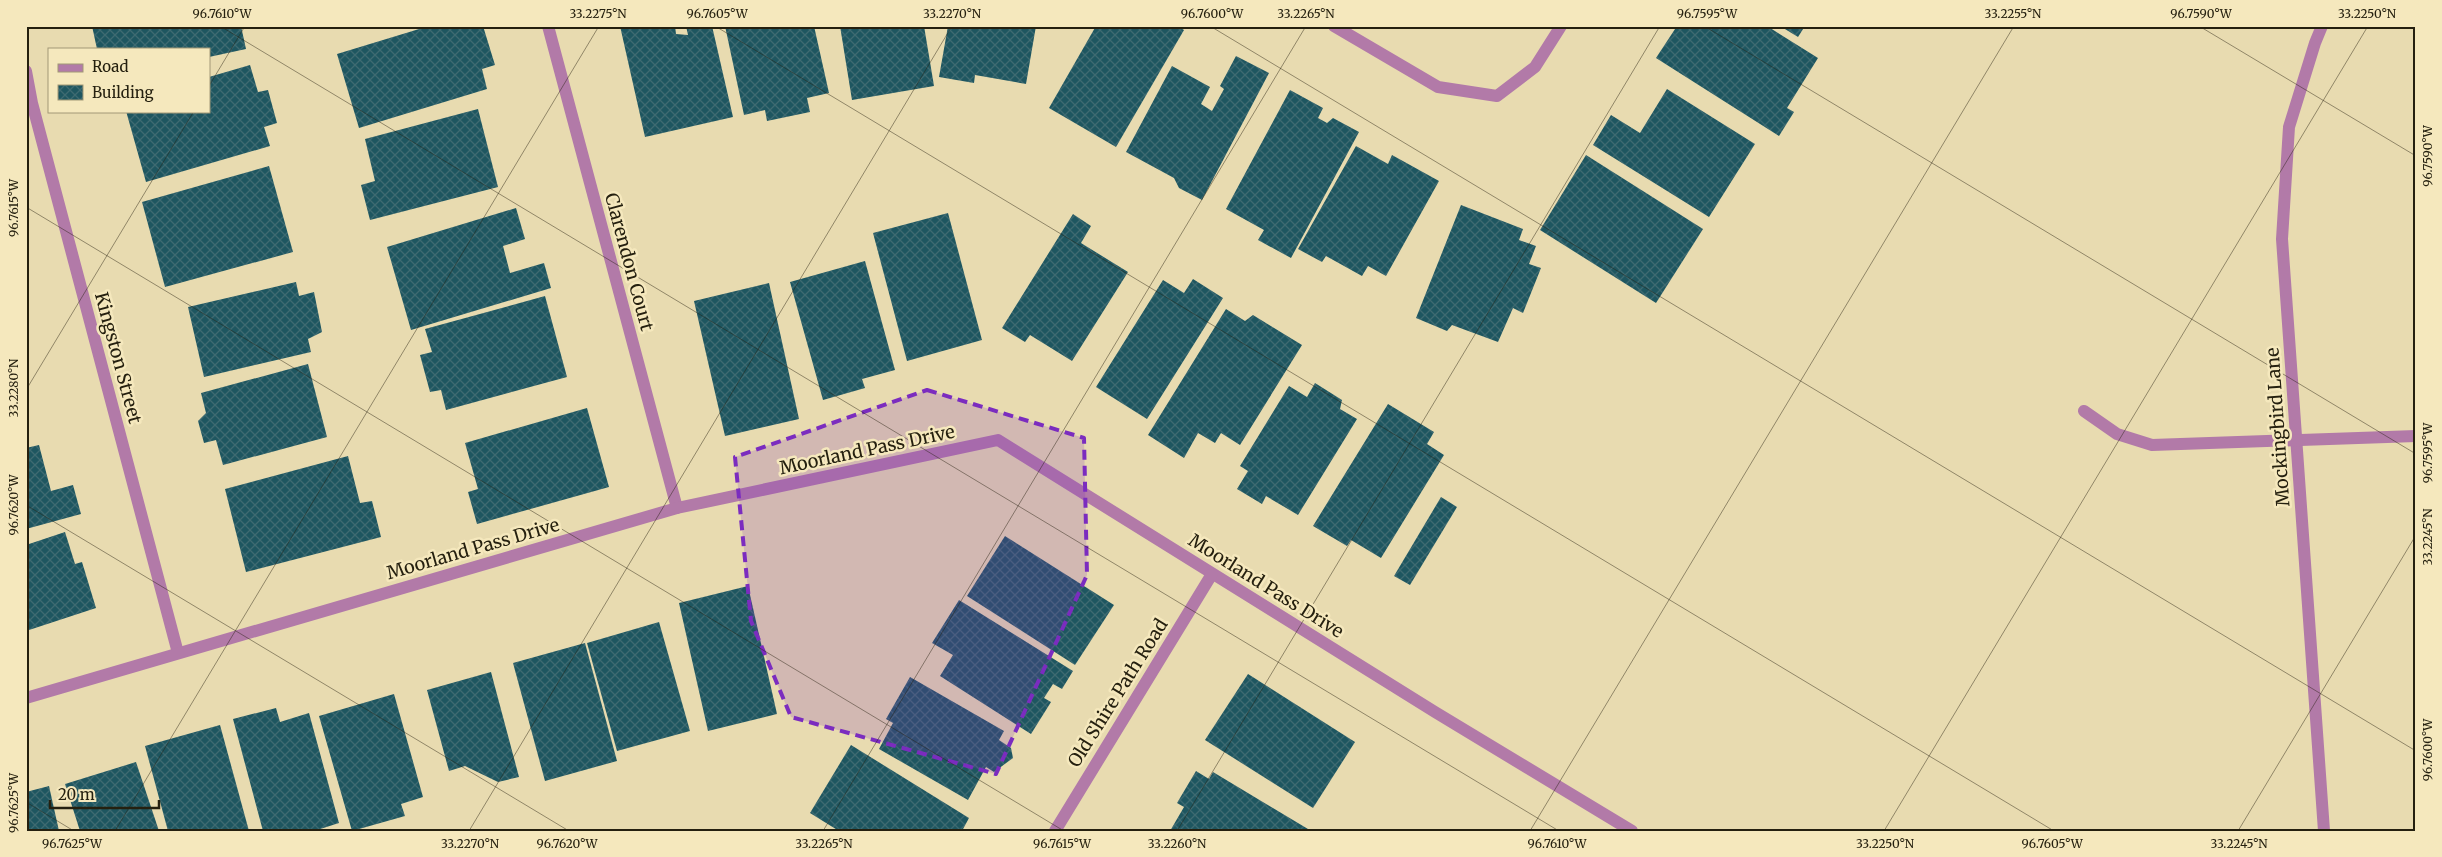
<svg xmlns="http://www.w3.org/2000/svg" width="2442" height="857" font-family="Merriweather,serif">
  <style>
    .building { fill: url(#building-cross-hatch) }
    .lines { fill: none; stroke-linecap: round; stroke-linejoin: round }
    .minor { stroke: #b27aa8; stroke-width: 12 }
    .marked { fill: #7b2cbf; fill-opacity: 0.2; stroke: #7b2cbf; stroke-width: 4; stroke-dasharray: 10 6; stroke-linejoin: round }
    .ticks { fill: none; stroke: #25200f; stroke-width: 1; stroke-opacity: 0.45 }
    .labels { text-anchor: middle; stroke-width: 5; stroke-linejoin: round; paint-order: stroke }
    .street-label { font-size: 18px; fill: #25200f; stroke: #f5e8bd }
    .neatline { fill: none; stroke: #25200f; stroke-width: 2 }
    .ticks-label { font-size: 12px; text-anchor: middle; fill: #25200f }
  </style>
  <defs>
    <pattern id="building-cross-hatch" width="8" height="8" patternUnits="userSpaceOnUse" patternTransform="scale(1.25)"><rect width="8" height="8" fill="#1e5660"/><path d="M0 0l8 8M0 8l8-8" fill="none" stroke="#3e6a71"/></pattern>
  </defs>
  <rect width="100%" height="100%" fill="#e8dbb0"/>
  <g class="building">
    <polygon points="92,26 241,26 246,49 209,57 209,49 97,49"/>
    <polygon points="429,26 483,26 495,65 482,69 487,89 359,128 337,54"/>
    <polygon points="620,26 675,26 676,34 688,35 686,26 712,26 733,117 645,137"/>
    <polygon points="725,26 814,26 829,93 807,98 810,112 767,121 765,110 744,115"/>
    <polygon points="840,26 924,26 934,86 852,100"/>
    <polygon points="948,26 1036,26 1026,84 975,75 974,83 939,77"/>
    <polygon points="1096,26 1177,26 1184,30 1116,147 1049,108"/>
    <polygon points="1677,26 1767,26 1818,58 1787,108 1794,112 1779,136 1656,58"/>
    <polygon points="1780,26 1805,26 1798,37"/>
    <polygon points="1236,56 1269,73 1202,200 1179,188 1174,178 1126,152 1172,66 1210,87 1201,104 1212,111 1224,89 1220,86"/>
    <polygon points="250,65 258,92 268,90 277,123 264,127 270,146 146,182 126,111 209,111 209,77"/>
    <polygon points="1667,89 1755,144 1709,217 1593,145 1611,115 1640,133"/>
    <polygon points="1290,90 1323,108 1318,118 1327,123 1333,118 1359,132 1291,258 1258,240 1264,230 1226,209"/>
    <polygon points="478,109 498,187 370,220 361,185 375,181 365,139"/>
    <polygon points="1356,146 1388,164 1392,155 1439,181 1386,276 1368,266 1362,276 1326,256 1322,262 1298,249"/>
    <polygon points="1586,155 1703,229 1656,303 1540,230"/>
    <polygon points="269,166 293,252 165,287 142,202"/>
    <polygon points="1461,205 1523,229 1519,240 1536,246 1529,264 1541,268 1523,313 1513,308 1498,342 1452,325 1447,331 1416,318"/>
    <polygon points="516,208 525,239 503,246 510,273 544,263 551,288 411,330 387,247"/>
    <polygon points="948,213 982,340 907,361 873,233"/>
    <polygon points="1073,214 1091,226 1081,243 1128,272 1072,361 1030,335 1025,342 1002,328"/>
    <polygon points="865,261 895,370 862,379 865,388 823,400 790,282"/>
    <polygon points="1193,279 1223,298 1147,419 1096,387 1163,280 1184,293"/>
    <polygon points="296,282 299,296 314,292 322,332 308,339 311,352 204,377 188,307"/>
    <polygon points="769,283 799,419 725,436 694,301"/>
    <polygon points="545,296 567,377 446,410 441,390 430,392 420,355 432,352 425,329"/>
    <polygon points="1226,309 1245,321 1253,315 1302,345 1240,445 1221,433 1215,443 1198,433 1184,458 1148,435"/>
    <polygon points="308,364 327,437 223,465 216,440 204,443 198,421 206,413 201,393"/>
    <polygon points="1315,383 1342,400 1340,409 1357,419 1298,515 1266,496 1262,504 1237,489 1248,471 1240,466 1289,386 1307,397"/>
    <polygon points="1388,404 1434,432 1427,444 1444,455 1381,558 1351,540 1347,546 1313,526"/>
    <polygon points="587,408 609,487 477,524 468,492 478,489 465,443"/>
    <polygon points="39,445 51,491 73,485 81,514 26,529 26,448"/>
    <polygon points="348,456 360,503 372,501 381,537 246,572 225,489"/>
    <polygon points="1441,497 1457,507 1410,585 1394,576"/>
    <polygon points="65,532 75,564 82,562 96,608 26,631 26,545"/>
    <polygon points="1005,536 1114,605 1075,665 967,596"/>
    <polygon points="748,586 777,714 708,731 679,603"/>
    <polygon points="959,600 1073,671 1062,689 1053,684 1044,698 1051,702 1031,734 940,676 953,655 932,643"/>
    <polygon points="659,622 690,731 617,751 587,643"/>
    <polygon points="585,643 617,761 545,781 513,663"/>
    <polygon points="491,672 519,777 498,782 465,766 449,771 427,690"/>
    <polygon points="1248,674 1355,742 1313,808 1205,740"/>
    <polygon points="910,677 1004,731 999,740 1011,748 1013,758 994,772 986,767 968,800 879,749 893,723 886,719"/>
    <polygon points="394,694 423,797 401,804 405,816 352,831 319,716"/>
    <polygon points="276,708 280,722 309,713 339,823 314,831 263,831 233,719"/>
    <polygon points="220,725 249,831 168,831 145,746"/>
    <polygon points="851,745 969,818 962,831 839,831 810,813"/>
    <polygon points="136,762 159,831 80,831 65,784"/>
    <polygon points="1196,771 1209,779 1213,772 1308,829 1307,831 1170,831 1184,807 1177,803"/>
    <polygon points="49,786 59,831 26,831 26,792"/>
  </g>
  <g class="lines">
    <g class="minor">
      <polyline points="548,26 677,508"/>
      <polyline points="1334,26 1438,87 1497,96 1535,67 1561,26"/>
      <polyline points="2322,26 2315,43 2289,127 2282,239 2324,831"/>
      <polyline points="26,71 32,103 178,653"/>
      <polyline points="2084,411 2117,434 2152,445 2416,436"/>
      <polyline points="26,698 677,508 998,440 1435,712 1632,831"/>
      <polyline points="1055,831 1212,574"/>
    </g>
  </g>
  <path class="marked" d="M927,390L1084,438L1087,575L996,774L791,717L751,621L735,457Z"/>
  <path class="ticks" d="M220,26L1559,831M715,26L2054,831M1210,26L2416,751M1704,26L2416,454M2199,26L2416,156M209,86L245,26M26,207L1064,831M26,390L194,111M26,505L569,831M26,802L74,831M115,831L599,26M469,831L952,26M823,831L1306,26M1177,831L1660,26M1530,831L2014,26M1884,831L2368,26M2238,831L2416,535"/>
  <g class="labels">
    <g class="street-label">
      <text transform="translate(629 262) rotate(75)" y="6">Clarendon Court</text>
      <text transform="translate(118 358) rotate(75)" y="6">Kingston Street</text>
      <text transform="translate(2278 427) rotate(-94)" y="6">Mockingbird Lane</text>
      <text transform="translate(867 450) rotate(-12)" y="6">Moorland Pass Drive</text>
      <text transform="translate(473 549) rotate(-16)" y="6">Moorland Pass Drive</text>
      <text transform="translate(1266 586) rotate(32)" y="6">Moorland Pass Drive</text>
      <text transform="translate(1118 693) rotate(-58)" y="6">Old Shire Path Road</text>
    </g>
  </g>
  <rect width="2442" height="857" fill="none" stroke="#f5e8bd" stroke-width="55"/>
  <rect x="48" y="48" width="162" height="65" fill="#f5e8bd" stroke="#a29877"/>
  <rect x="58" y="64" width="25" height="8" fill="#b27aa8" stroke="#a29877"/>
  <text x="92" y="72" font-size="15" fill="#25200f">Road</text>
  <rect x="58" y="85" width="25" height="15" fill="url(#building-cross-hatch)" stroke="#a29877"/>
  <text x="92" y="98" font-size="15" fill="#25200f">Building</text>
  <path d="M50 800v8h109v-8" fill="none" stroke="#25200f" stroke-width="2.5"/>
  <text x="58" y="800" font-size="15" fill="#25200f" stroke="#f5e8bd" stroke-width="4" paint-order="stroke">20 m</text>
  <rect x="28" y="28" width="2386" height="802" class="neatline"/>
  <g class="ticks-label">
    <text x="222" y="18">96.7610°W</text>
    <text x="598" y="18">33.2275°N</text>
    <text x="717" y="18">96.7605°W</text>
    <text x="952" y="18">33.2270°N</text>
    <text x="1212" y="18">96.7600°W</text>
    <text x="1306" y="18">33.2265°N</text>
    <text x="1707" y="18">96.7595°W</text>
    <text x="2013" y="18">33.2255°N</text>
    <text x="2201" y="18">96.7590°W</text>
    <text x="2367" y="18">33.2250°N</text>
    <text transform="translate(2428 156) rotate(-90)" y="4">96.7590°W</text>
    <text transform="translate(14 208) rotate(-90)" y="4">96.7615°W</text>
    <text transform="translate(14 388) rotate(-90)" y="4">33.2280°N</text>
    <text transform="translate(2428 453) rotate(-90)" y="4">96.7595°W</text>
    <text transform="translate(14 505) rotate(-90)" y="4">96.7620°W</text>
    <text transform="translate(2428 537) rotate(-90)" y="4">33.2245°N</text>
    <text transform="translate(2428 750) rotate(-90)" y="4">96.7600°W</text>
    <text transform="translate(14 803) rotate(-90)" y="4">96.7625°W</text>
    <text x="72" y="848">96.7625°W</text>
    <text x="470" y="848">33.2270°N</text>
    <text x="567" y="848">96.7620°W</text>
    <text x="824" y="848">33.2265°N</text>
    <text x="1062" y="848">96.7615°W</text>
    <text x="1177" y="848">33.2260°N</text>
    <text x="1557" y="848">96.7610°W</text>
    <text x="1885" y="848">33.2250°N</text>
    <text x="2052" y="848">96.7605°W</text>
    <text x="2239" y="848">33.2245°N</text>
  </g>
</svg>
